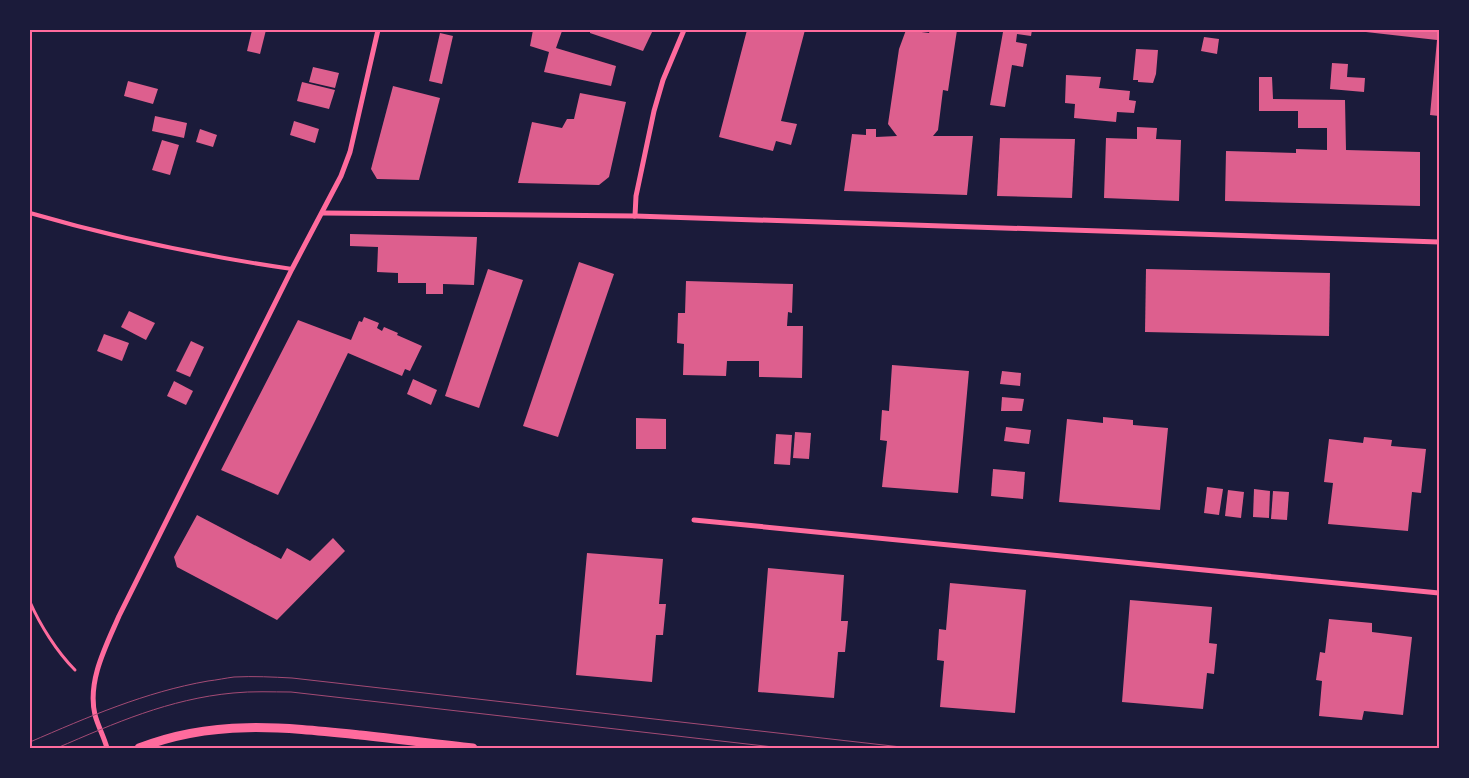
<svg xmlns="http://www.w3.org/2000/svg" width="1469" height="778" font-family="'Fira Sans',sans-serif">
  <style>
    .building { fill: #dd5f8e }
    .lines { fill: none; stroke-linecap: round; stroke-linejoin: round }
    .path { stroke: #ff6b9d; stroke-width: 3 }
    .service { stroke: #ff6b9d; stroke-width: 4 }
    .minor { stroke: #ff6b9d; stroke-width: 5 }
    .tertiary { stroke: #ff6b9d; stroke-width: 9 }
    .tram { stroke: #a44b75; stroke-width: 1 }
    .neatline { fill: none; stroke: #ff6b9d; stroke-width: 2 }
  </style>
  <rect width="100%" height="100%" fill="#1b1b3a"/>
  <g class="building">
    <polygon points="252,30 266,30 260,54 247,51"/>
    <polygon points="533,30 562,31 556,48 616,66 611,86 544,72 549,52 530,46"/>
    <polygon points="590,30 653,30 643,51 590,33"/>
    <polygon points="747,30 805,30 781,121 797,124 791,145 776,141 773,151 719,137"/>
    <polygon points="906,30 929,33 930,30 957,30 948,91 943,90 938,130 933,136 973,136 967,195 844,191 852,134 866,135 866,129 876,129 876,137 897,136 888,124 899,49"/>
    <polygon points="999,30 1032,30 1031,36 1017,34 1016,42 1027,44 1023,67 1012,65 1005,107 990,105 1003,32"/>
    <polygon points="1357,30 1439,30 1439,116 1430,115 1437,40 1357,31"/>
    <polygon points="440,33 453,36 442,84 429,81"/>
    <polygon points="1204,37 1219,39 1217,54 1201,51"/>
    <polygon points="1136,49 1158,50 1156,74 1153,83 1138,82 1138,80 1133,80"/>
    <polygon points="1332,63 1348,64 1347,77 1365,78 1364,92 1330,89"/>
    <polygon points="313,67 339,73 335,88 309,82"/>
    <polygon points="1066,75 1101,77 1099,88 1130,91 1129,100 1136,101 1134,113 1117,112 1116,122 1074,118 1075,104 1065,103"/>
    <polygon points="1259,77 1272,77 1273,99 1345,100 1346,150 1420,152 1420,206 1225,201 1226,151 1296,153 1296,149 1327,150 1327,128 1298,128 1298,111 1259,111"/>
    <polygon points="128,81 158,89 153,104 124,96"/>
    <polygon points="302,82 335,90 329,109 297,101"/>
    <polygon points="393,86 440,98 419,180 377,179 371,169"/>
    <polygon points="580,93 626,102 609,177 599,185 518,183 532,122 562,128 567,119 574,119"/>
    <polygon points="155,116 187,123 184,138 152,131"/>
    <polygon points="294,121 319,129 315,143 290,135"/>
    <polygon points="1137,127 1157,128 1156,139 1181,140 1179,201 1104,198 1106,138 1137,139"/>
    <polygon points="200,129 217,135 213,147 196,142"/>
    <polygon points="1000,138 1075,139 1072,198 997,196"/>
    <polygon points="162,140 179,145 170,175 152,170"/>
    <polygon points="350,234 477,237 474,285 443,284 443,294 426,294 426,283 398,283 398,273 377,272 378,247 350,246"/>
    <polygon points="579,262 614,274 558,437 523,426"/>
    <polygon points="488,269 523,280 479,408 445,396"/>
    <polygon points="1146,269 1330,273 1329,336 1145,332"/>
    <polygon points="686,281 793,284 792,313 788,312 787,326 803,326 802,378 759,377 759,361 727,361 726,376 683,375 684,344 677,343 678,313 685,313"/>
    <polygon points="129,311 155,323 146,340 121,327"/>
    <polygon points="364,317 379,323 377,328 382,331 384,327 398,333 397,335 422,346 410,371 405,369 402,376 348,353 315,421 278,495 221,470 298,320 351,340 359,321 362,322"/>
    <polygon points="104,334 129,343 122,361 97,351"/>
    <polygon points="191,341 204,347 190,377 176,371"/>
    <polygon points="892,365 969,371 958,493 882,487 887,441 880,440 882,410 889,411"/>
    <polygon points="1002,371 1021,373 1020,386 1000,384"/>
    <polygon points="413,379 437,390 431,405 407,394"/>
    <polygon points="174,381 193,391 186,405 167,396"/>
    <polygon points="1002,397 1024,399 1022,411 1001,411"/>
    <polygon points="1103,417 1133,420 1133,425 1168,428 1160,510 1059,502 1067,419 1103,423"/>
    <polygon points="636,418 666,419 666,449 636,449"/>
    <polygon points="1006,427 1031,430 1029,444 1004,441"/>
    <polygon points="795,432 811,433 809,459 793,458"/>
    <polygon points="776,434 792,435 790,465 774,464"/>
    <polygon points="1364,437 1392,440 1391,446 1426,449 1421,493 1412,492 1408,531 1328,524 1333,483 1324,482 1329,439 1363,443"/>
    <polygon points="993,469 1025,472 1023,499 991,496"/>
    <polygon points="1207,487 1223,489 1219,515 1204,513"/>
    <polygon points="1254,489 1270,491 1269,518 1253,517"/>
    <polygon points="1228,490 1244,492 1241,518 1225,516"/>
    <polygon points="1273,491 1289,492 1287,520 1271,519"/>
    <polygon points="197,515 281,559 287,548 310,561 333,538 345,551 277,620 177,567 174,557"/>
    <polygon points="587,553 663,559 659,604 666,604 663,635 656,635 652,682 576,675"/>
    <polygon points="768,568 844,575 841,621 848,621 845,652 838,652 834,698 758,692"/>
    <polygon points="950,583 1026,590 1015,713 940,707 944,661 937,660 939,629 946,630"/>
    <polygon points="1130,600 1212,607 1209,643 1217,644 1214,674 1207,673 1203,709 1122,702"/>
    <polygon points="1329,619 1372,623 1372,632 1412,637 1403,715 1364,711 1362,720 1319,716 1322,681 1316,680 1320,652 1325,653"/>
  </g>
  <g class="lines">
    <path class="path" d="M30,602C40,625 57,652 75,670"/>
    <path class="service" d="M30,213C116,238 203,256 292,269"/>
    <g class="minor">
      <polyline points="323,213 635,216 1439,242"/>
      <polyline points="635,216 636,196 654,111 663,80 684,30"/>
      <polyline points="694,520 1439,593"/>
      <path d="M107,748C104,737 98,726 95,715C87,681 106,646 119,616L292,269L341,176L350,152L378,30"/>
    </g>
    <path class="tertiary" d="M139,748C212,719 284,727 360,735C398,739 436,744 473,748"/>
    <g class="tram">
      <path d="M30,742C88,717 145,692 208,681C217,680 226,678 234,677C254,676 273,677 292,678L910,748"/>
      <path d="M57,748C115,723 169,699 233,693C252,691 272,692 291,692L782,748"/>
    </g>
  </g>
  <rect width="1469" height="778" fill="none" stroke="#1b1b3a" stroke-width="62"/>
  <rect x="31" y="31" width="1407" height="716" class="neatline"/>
</svg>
